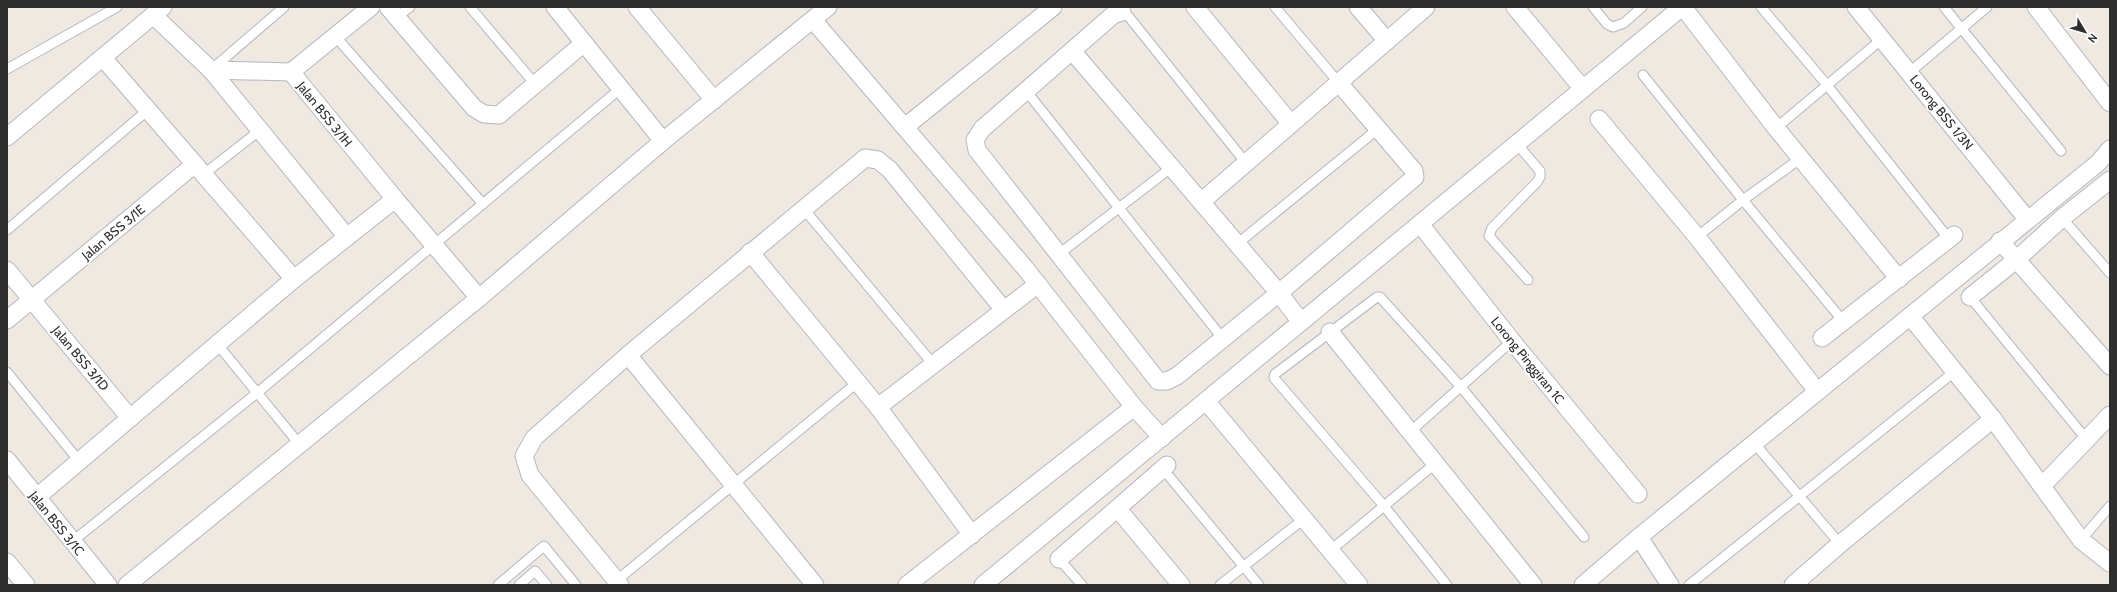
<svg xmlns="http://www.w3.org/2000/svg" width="2117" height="592" font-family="Cabin,sans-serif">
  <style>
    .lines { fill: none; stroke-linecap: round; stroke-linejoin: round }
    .service-casing { stroke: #b4b7c1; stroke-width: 11 }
    .minor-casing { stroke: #b4b7c1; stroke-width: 19 }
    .service { stroke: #fff; stroke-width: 9 }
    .minor { stroke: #fff; stroke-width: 17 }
    .labels { text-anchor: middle; stroke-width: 4; stroke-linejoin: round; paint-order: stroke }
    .street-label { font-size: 13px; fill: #2e2e2e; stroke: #fff }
  </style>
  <rect width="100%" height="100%" fill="#efe9e1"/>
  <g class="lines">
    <defs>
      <g id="service">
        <polyline points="470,7 535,84"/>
        <polyline points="1275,7 1339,83"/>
        <polyline points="1593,7 1607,24 1613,27 1624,23 1642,7"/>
        <polyline points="1761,7 1827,85 1949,239"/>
        <polyline points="1944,7 2061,151"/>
        <polyline points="1122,12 1129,17 1246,163"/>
        <polyline points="397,17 410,7"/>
        <polyline points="335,36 483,204"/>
        <polyline points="7,69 117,7"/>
        <polyline points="211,70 284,7"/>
        <polyline points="1910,72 1987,7"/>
        <polyline points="1643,75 1743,200 1843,321"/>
        <polyline points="1027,92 1223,339"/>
        <polyline points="1776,128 1882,39"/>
        <polyline points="1517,144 1540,171 1540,177 1537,182 1492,228 1489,236 1528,280"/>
        <polyline points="204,174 259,131"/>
        <polyline points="803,208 933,364"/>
        <polyline points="2062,218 2110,273"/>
        <polyline points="7,230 149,109"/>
        <polyline points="1697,237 1743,200 1801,158"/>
        <polyline points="1237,244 1379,128"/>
        <polyline points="1059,254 1172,167"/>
        <polyline points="1970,297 2087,440"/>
        <polyline points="218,345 300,445"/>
        <polyline points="7,372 79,461"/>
        <polyline points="1411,431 1512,341"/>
        <polyline points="1755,444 1840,544"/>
        <polyline points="1163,469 1259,585"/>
        <polyline points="2081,540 2110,506"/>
        <polyline points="73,541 257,393 621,88"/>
        <polyline points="1331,550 1437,462"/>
        <polyline points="1059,559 1082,585"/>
        <polyline points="616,581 858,382"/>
        <polyline points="498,585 544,546 576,585"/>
        <polyline points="519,585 535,571 547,585"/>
        <polyline points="1220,585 1305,518"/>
        <polyline points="1447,585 1384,506 1274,378 1275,374 1377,297 1380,297 1461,387 1584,537"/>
        <polyline points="1689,585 1954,372"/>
      </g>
      <g id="minor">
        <polyline points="371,7 291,72 395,199"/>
        <polyline points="388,7 474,108 484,114 499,115 584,43"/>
        <polyline points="555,7 663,141"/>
        <polyline points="637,7 714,100"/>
        <polyline points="1195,7 1291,124"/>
        <polyline points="1358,7 1387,41"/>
        <polyline points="1515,7 1583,89"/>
        <polyline points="1683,7 1776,128 1899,279"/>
        <polyline points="1856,7 2027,219"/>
        <polyline points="2036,7 2110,103"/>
        <polyline points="1122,12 1113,15 982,129 975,140 977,150 1158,381 1167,381 1177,376 1279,293 1415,177 1414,171 1339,83"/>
        <polyline points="153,15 211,70 291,72"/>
        <polyline points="813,20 1025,268 1134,407 1162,438"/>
        <polyline points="1073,52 1279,293 1301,322"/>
        <polyline points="103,58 294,279"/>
        <polyline points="211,70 347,237"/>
        <polyline points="1599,119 1697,237 1817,391"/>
        <polyline points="905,127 1053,7"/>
        <polyline points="7,137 163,7"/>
        <polyline points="1201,202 1426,7"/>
        <polyline points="1420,224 1512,341 1638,494"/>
        <polyline points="2000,241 2110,366"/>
        <polyline points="750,252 878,407 972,535"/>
        <polyline points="7,270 130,418"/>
        <polyline points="1970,297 2016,260 2062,218 2110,180"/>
        <polyline points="1910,316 1993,419 2081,540 2110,563"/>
        <polyline points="7,320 195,164"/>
        <polyline points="1330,332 1533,585"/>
        <polyline points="1822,338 1954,235"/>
        <polyline points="628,355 815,585"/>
        <polyline points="1206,401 1359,585"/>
        <polyline points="878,407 1038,284"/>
        <polyline points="7,460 108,585"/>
        <polyline points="2042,486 2110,415"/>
        <polyline points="37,497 294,279 395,199 479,298"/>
        <polyline points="1118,509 1181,585"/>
        <polyline points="1639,537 1670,585"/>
        <polyline points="1059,559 1167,465"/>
        <polyline points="7,562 26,585"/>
        <polyline points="127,585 479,298 663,141 828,7"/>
        <polyline points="620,585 530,475 524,456 534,438 628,355 865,158 878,160 890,170 1004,310"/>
        <polyline points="907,585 1134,407"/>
        <polyline points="983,585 1682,7"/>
        <polyline points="1583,585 1639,537 2098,163 2110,149"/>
        <polyline points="1793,585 1840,544 1993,419"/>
      </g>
    </defs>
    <use href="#service" class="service-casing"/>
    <use href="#minor" class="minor-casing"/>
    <use href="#service" class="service"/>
    <use href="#minor" class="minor"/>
  </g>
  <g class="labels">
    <g class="street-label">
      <text transform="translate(1942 112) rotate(51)" y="5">Lorong BSS 1/3N</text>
      <text transform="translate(325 114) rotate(51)" y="5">Jalan BSS 3/1H</text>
      <text transform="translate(113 232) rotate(-40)" y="5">Jalan BSS 3/1E</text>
      <text transform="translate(81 358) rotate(50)" y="5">Jalan BSS 3/1D</text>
      <text transform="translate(1528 360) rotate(51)" y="5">Lorong Pinggiran 1C</text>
      <text transform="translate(57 523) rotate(51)" y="5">Jalan BSS 3/1C</text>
    </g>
  </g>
  <rect width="2117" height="592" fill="none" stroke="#2e2e2e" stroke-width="16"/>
  <g transform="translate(2085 32) rotate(128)" stroke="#ffffff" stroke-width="3" paint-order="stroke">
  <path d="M0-3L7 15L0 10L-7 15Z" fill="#2e2e2e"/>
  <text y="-6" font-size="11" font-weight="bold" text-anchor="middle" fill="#2e2e2e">N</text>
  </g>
</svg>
